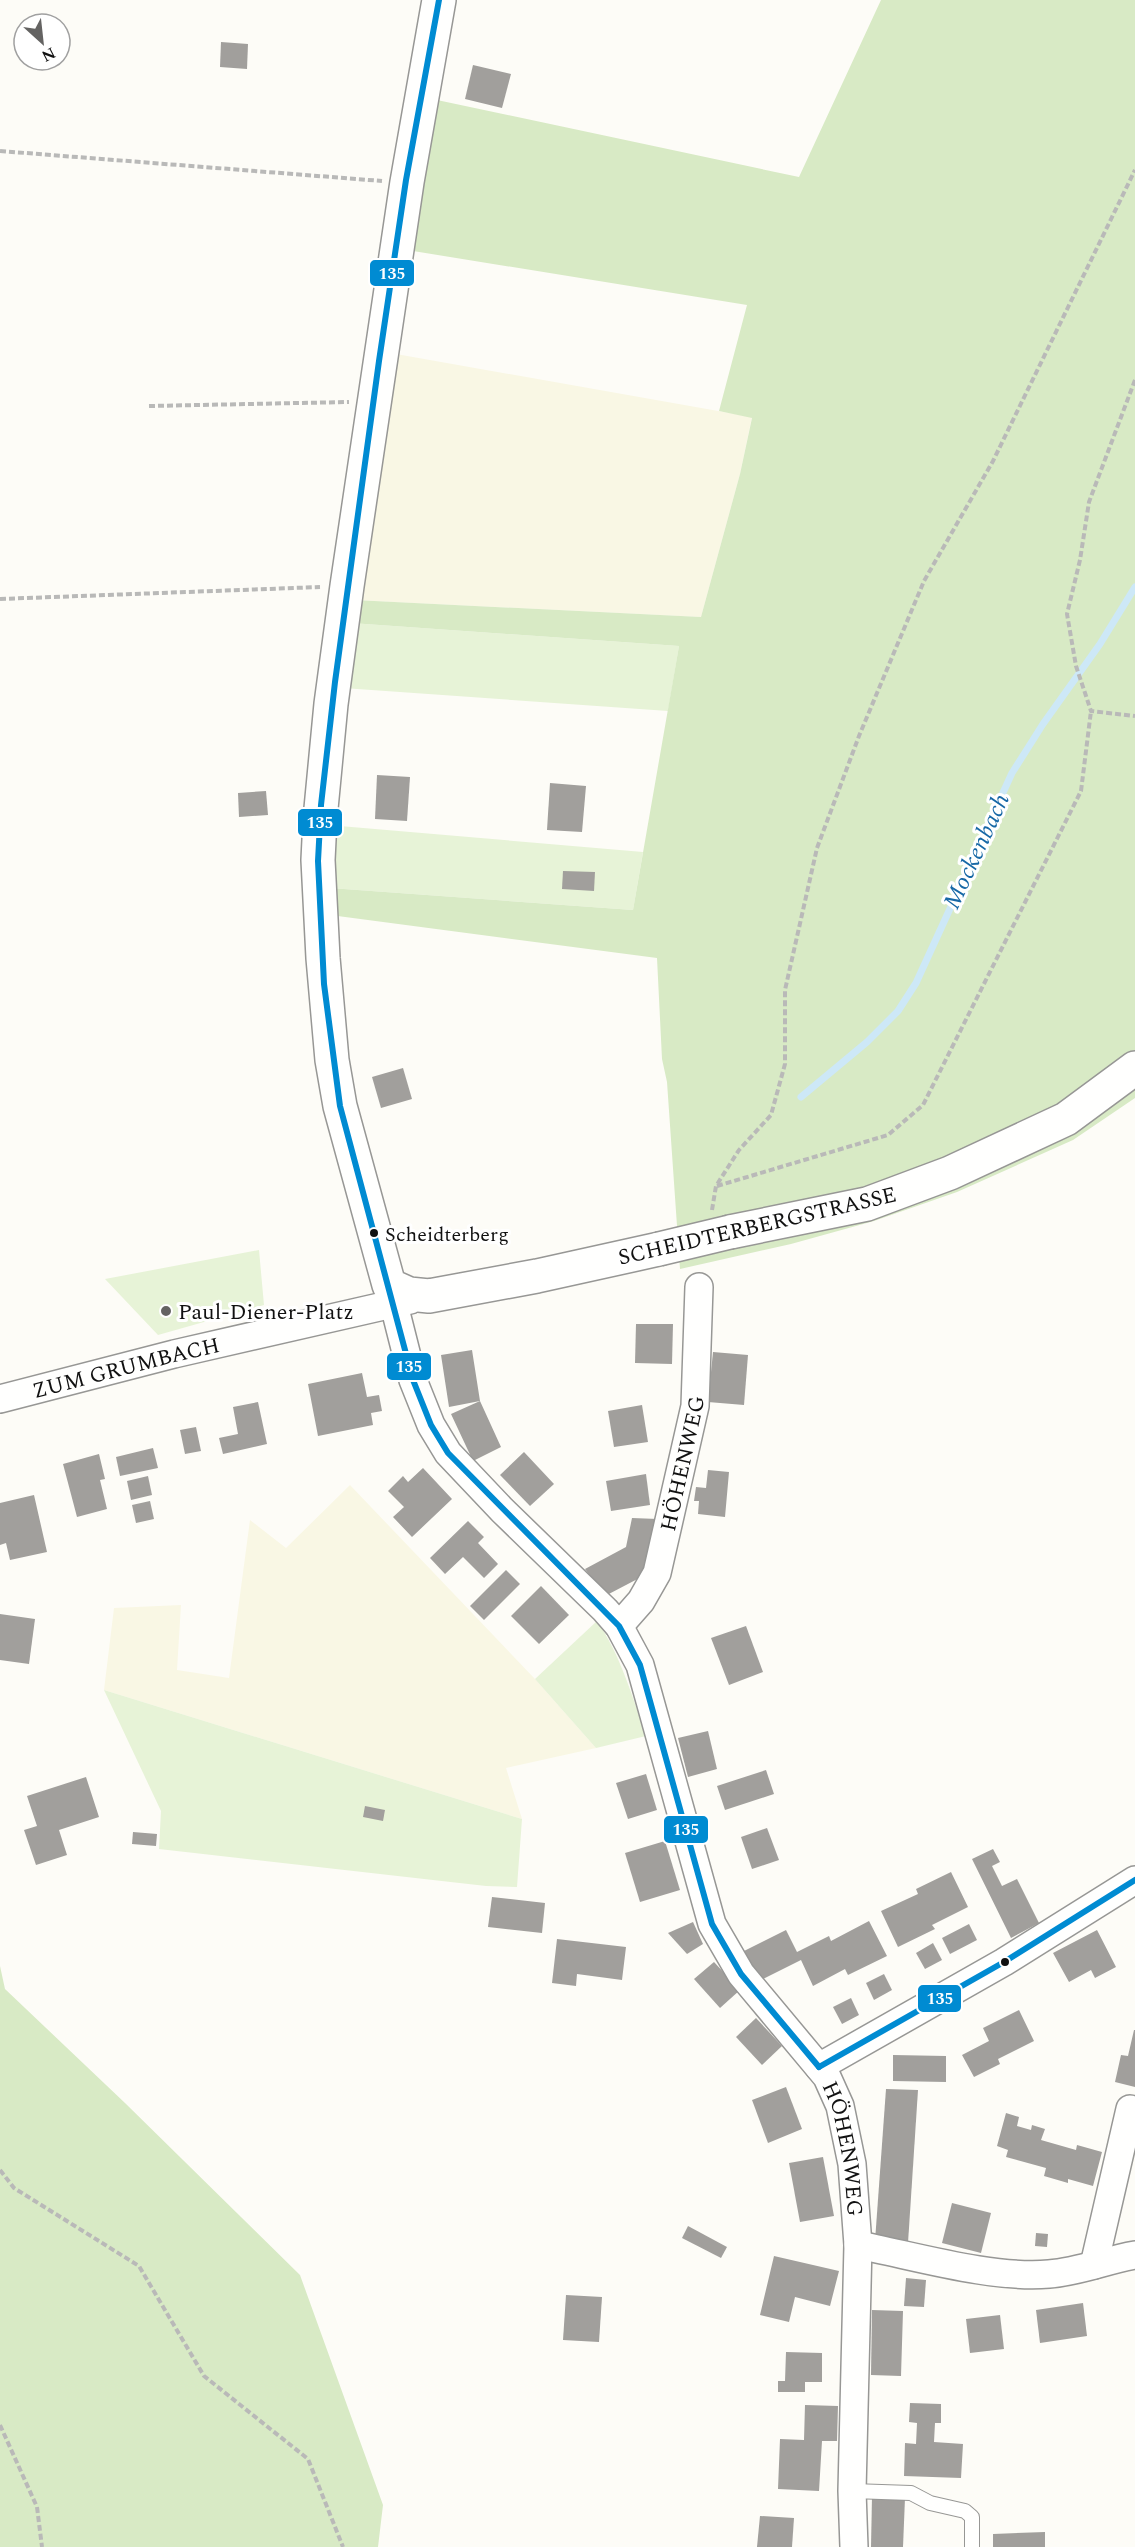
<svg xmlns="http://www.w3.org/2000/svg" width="1135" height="2547" font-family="Spectral,serif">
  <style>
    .farmland { fill: #f9f7e4 }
    .green { fill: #e7f3d7 }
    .forest { fill: #d8eac5 }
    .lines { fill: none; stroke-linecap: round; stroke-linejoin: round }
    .stream { stroke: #cde8f7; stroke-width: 7 }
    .building { fill: #a19f9c }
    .service-casing { stroke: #979795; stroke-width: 16 }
    .minor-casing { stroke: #979795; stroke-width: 30 }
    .tertiary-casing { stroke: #979795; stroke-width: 36 }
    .path { stroke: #b9b9b8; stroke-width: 4; stroke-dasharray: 6 3; stroke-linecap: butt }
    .service { stroke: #fffffe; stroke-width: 14 }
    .minor { stroke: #fffffe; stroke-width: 27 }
    .tertiary { stroke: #fffffe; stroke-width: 33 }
    .tertiary-bridge-casing { stroke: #979795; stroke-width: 36; stroke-linecap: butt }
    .tertiary-bridge { stroke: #fffffe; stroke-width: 33 }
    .bus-1-casing { stroke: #fff; stroke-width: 10 }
    .bus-1 { stroke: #008bd2; stroke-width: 6 }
    .bus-dot { fill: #111; stroke: #fff; stroke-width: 2 }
    .poi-dot { fill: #646362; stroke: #fff; stroke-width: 2 }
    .labels { text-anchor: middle; stroke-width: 6; stroke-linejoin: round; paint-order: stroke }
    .bus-label { font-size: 20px; fill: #111; stroke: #fff; text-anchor: start }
    .street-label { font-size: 22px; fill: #111; stroke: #fff }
    .poi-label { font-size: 22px; fill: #111; stroke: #fff; text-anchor: start }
    .water-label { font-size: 24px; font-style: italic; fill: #1768a6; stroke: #fff }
    .line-badge { stroke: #fff; stroke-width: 2 }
    .badge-label { font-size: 16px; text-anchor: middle; font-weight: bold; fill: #fff }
  </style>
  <rect width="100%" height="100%" fill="#fdfcf7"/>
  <g class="farmland">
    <polygon points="396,354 752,417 740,474 701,617 354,600"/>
    <polygon points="350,1485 535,1679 596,1748 506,1768 522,1819 104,1690 114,1608 181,1605 177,1670 229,1678 250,1520 286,1548"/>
  </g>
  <g class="green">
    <polygon points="351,623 679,646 668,711 343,688"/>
    <polygon points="328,825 643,852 633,910 330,888"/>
    <polygon points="259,1250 264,1305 158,1335 105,1279"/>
    <path d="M597,1621C621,1656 632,1696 646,1736L596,1748L535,1679Z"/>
    <polygon points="104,1690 522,1819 517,1887 486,1886 159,1849 161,1811"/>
  </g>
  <g class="forest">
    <polygon points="881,0 1135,0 1135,1098 1073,1140 957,1192 874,1221 791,1244 680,1269 667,1082 662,1059 657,958 330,915 330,888 633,910 679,646 351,623 354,600 701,617 740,474 752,418 719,411 747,305 413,251 437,100 799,177"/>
    <polygon points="0,1966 5,1989 125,2103 300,2275 383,2505 378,2547 0,2547"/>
  </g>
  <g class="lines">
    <polyline class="stream" points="801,1097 867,1042 898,1011 916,983 1012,773 1043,724 1100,644 1135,587"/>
  </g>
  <g class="building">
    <polygon points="221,42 248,44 247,69 220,67"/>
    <polygon points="473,65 511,74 502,108 465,99"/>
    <polygon points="377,775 410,777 407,821 375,819"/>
    <polygon points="550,783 586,786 582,832 547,830"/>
    <polygon points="266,791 268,815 239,817 238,793"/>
    <polygon points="563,871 595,872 594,891 562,889"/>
    <polygon points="403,1068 412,1099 381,1108 372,1077"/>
    <polygon points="636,1324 673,1324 672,1364 635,1363"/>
    <polygon points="472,1350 480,1401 501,1447 473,1461 451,1414 480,1401 449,1407 441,1355"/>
    <polygon points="713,1352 748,1355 744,1405 708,1402"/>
    <polygon points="362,1373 367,1397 379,1395 382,1411 371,1413 373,1425 318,1436 308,1384"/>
    <polygon points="258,1402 267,1444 223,1454 219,1438 238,1434 233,1407"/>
    <polygon points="642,1405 648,1442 614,1447 608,1411"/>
    <polygon points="196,1427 201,1451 185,1454 180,1430"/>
    <polygon points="153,1448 158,1468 120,1476 116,1457"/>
    <polygon points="524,1452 554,1484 530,1506 500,1475"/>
    <polygon points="99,1454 105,1479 100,1480 107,1509 77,1517 63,1464"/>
    <polygon points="423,1468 452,1499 412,1537 393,1517 404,1507 388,1491 403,1476 408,1482"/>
    <polygon points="708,1470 729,1472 725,1517 698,1514 699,1501 694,1501 696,1487 706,1488"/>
    <polygon points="646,1474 650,1505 611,1511 606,1481"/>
    <polygon points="148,1476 152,1495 131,1500 127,1481"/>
    <polygon points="34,1495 47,1552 10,1560 6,1543 0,1545 0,1503"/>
    <polygon points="150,1501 154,1519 136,1523 132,1505"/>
    <polygon points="632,1518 658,1519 647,1574 605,1596 585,1569 626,1547"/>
    <polygon points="468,1521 484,1537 478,1543 498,1564 484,1578 463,1557 445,1574 430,1558"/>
    <polygon points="506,1570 520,1584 484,1620 470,1606"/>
    <polygon points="541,1586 569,1615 539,1644 511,1616"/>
    <polygon points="0,1614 35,1619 29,1664 0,1660"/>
    <polygon points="746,1626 763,1672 729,1685 711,1638"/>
    <polygon points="708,1731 717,1769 688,1777 678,1738"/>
    <polygon points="766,1770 774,1794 725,1810 717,1786"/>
    <polygon points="646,1774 657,1810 628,1819 616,1783"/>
    <polygon points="86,1777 99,1817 59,1830 67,1855 36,1865 24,1830 37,1826 27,1796"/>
    <polygon points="365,1806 385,1810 383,1821 363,1817"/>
    <polygon points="767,1828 779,1860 752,1869 741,1837"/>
    <polygon points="133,1832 157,1834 156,1846 132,1844"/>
    <polygon points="665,1841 680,1890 640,1902 625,1853"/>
    <polygon points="993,1849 1000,1862 992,1866 1002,1886 1017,1879 1039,1923 1011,1938 972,1859"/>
    <polygon points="951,1872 968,1907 932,1925 935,1929 898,1947 881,1911 918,1894 916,1889"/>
    <polygon points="492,1897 545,1903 542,1933 488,1927"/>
    <polygon points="869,1921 887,1956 848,1975 845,1969 813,1986 801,1960 759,1981 744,1951 786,1930 797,1952 829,1936 831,1941"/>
    <polygon points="693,1922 703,1944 687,1954 668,1933"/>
    <polygon points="969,1924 977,1940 950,1954 942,1938"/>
    <polygon points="1097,1930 1116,1967 1095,1978 1091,1970 1069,1982 1053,1953"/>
    <polygon points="557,1939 626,1947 622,1980 577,1974 576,1986 552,1983"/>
    <polygon points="933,1943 942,1960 925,1969 916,1953"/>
    <polygon points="714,1962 740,1990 720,2008 694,1979"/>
    <polygon points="884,1974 892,1990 874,2000 866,1983"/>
    <polygon points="851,1998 859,2015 842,2024 833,2007"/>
    <polygon points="1019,2010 1034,2041 998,2059 1000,2064 974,2077 962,2055 989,2041 983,2028"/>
    <polygon points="756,2018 782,2046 762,2065 736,2037"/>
    <polygon points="1134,2030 1135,2030 1135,2087 1115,2082 1121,2055 1128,2056"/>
    <polygon points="893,2055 946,2056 946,2082 893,2081"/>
    <polygon points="786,2087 802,2129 768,2143 752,2100"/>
    <polygon points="886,2089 918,2090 908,2243 875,2241"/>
    <polygon points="1006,2113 1019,2117 1017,2126 1031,2130 1032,2125 1045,2129 1041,2140 1076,2150 1077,2145 1102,2152 1093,2186 1068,2179 1068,2183 1044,2176 1046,2168 1006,2157 1008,2150 997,2146"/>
    <polygon points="823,2157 834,2216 800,2222 789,2163"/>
    <polygon points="952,2203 991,2213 981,2253 942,2243"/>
    <polygon points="688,2226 727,2247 721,2258 682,2238"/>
    <polygon points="1036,2233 1048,2234 1047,2247 1035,2246"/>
    <polygon points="774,2256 839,2271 830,2306 795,2297 789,2322 760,2315"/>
    <polygon points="906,2278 926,2280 924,2307 904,2306"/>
    <polygon points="566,2295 602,2297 599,2342 563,2340"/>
    <polygon points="1083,2303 1087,2336 1040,2343 1036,2310"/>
    <polygon points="872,2310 903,2311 901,2376 871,2375"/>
    <polygon points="1000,2315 1004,2349 970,2353 966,2319"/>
    <polygon points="786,2352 822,2353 822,2382 805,2382 805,2392 778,2392 778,2381 785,2381"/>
    <polygon points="910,2403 941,2404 941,2423 935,2423 934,2442 963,2444 961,2478 904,2476 905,2443 916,2444 917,2423 909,2422"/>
    <polygon points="805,2405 838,2406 837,2441 822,2441 819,2491 778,2489 780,2439 804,2440"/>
    <polygon points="872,2497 905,2498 903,2547 871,2547"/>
    <polygon points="760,2516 794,2518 792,2547 757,2547"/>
    <polygon points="1045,2532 1045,2547 993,2547 993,2534"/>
  </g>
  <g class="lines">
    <defs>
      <polyline id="service" points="852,2491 911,2493 930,2503 965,2511 972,2517 972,2547"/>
      <g id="minor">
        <path id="s1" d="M389,1285L413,1380L431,1425L448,1453L502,1510L605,1610L619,1626L640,1665L712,1924L741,1974L827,2077L840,2106L852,2164L858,2245L852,2491L854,2547"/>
        <path id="s2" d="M0,1399L174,1354L410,1300"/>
        <path id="s3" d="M619,1626L641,1601L657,1573L695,1406L699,1287"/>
        <polyline points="819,2067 1004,1962 1135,1880"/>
        <path d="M858,2245C915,2256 992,2279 1049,2274C1079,2272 1106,2260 1135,2255"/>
        <polyline points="1094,2265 1130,2109"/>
      </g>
      <g id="tertiary">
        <polyline points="439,0 407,182 347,586 331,704 320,819 318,860 323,958 332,1060 340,1106 389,1285 409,1294 429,1296 537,1276 659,1249"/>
        <polyline points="730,1232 867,1204 950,1173 1066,1119 1135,1068"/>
      </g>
    </defs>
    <use href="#service" class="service-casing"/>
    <use href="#minor" class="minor-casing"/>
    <use href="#tertiary" class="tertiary-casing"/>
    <g class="path">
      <polyline points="0,151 382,181"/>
      <polyline points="1135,380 1089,502 1080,560 1067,614 1076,666 1091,711 1135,716"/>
      <polyline points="149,406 349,402"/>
      <polyline points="0,599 320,587"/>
      <polyline points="717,1186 888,1135 923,1105 1081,791 1091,711"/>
      <polyline points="712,1210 716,1186 739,1150 771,1115 785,1064 785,990 817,848 859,736 924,581 993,461 1135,170"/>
      <polyline points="0,2170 14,2188 139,2266 204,2376 308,2459 343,2547"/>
      <polyline points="0,2425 37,2507 42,2547"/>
    </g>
    <use href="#service" class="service"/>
    <use href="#minor" class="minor"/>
    <use href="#tertiary" class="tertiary"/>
    <defs>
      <polyline id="tertiary-bridge" points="659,1249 730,1232"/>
    </defs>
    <use href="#tertiary-bridge" class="tertiary-bridge-casing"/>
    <use href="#tertiary-bridge" class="tertiary-bridge"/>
    <defs>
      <g id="bus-1">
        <polyline points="439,0 406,180 379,361 335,682 321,805 318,861 324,984 340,1106 413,1380 431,1425 448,1453 619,1626 640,1665 712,1924 741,1974 819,2067"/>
        <polyline points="819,2067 1004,1962 1135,1880"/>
      </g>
    </defs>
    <use href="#bus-1" class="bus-1-casing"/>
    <use href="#bus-1" class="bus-1"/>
  </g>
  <g class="bus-dot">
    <circle cx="374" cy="1233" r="5"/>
    <circle cx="1005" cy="1962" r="5"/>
  </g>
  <circle class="poi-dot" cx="166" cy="1311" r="6"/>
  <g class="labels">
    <g class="bus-label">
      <text x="385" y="1241">Scheidterberg</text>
    </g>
    <g class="street-label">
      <text transform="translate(757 1225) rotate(-13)" y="8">SCHEIDTERBERGSTRASSE</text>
      <text dy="8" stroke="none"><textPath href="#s2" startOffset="130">ZUM GRUMBACH</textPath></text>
      <text dy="8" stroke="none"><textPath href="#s3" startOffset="178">HÖHENWEG</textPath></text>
      <text dy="8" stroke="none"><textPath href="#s1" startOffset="1002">HÖHENWEG</textPath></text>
    </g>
    <g class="poi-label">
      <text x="178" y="1319">Paul-Diener-Platz</text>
    </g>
    <g class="water-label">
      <text transform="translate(976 851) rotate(-65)" y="8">Mockenbach</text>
    </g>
  </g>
  <g class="line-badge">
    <rect x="369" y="259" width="46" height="28" rx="6" fill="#008bd2"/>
    <rect x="297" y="808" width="46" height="29" rx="6" fill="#008bd2"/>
    <rect x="386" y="1352" width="46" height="29" rx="6" fill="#008bd2"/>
    <rect x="663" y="1815" width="46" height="29" rx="6" fill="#008bd2"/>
    <rect x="917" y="1984" width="45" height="29" rx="6" fill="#008bd2"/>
  </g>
  <g class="badge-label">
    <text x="392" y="279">135</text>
    <text x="320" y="828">135</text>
    <text x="409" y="1372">135</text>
    <text x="686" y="1835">135</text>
    <text x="940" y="2004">135</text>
  </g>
  <g transform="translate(42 42) rotate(153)"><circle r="28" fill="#ffffff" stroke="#a0a0a0" stroke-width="1.5"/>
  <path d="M0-4.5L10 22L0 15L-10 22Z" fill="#646362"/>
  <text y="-9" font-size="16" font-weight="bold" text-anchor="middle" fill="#111111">N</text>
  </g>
</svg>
